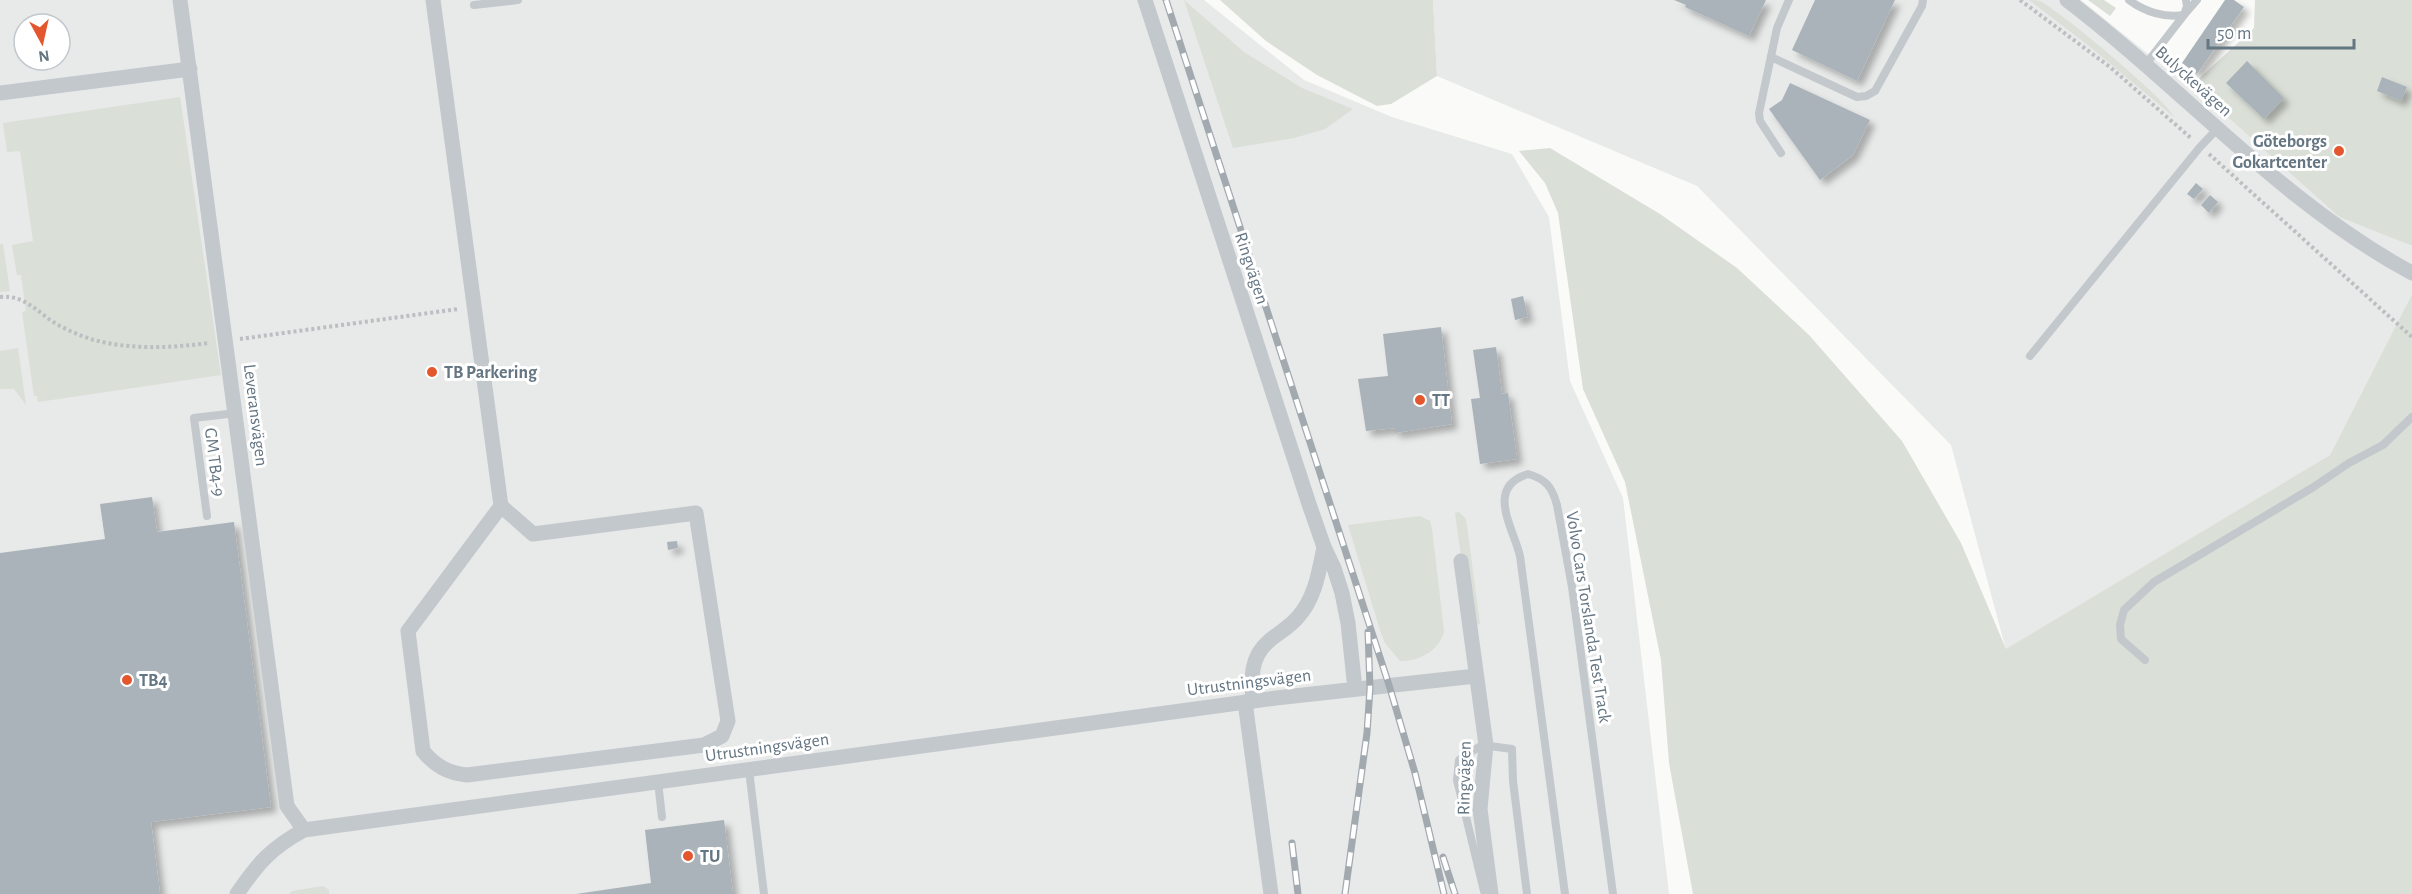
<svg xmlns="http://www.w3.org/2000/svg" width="2412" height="894" font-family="'Alegreya Sans',sans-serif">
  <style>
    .built { fill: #e8e9e9; fill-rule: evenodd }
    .green { fill: #dadfd7 }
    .building { fill: #aab3b9; filter: url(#shadow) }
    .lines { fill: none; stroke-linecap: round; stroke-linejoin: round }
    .path { stroke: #bbbfc2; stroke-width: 4; stroke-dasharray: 3 3; stroke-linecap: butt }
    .lane { stroke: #c3c8cc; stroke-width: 8 }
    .street { stroke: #c3c8cc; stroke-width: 15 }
    .rail-casing { stroke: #a2aab0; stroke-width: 7 }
    .rail { stroke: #fff; stroke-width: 4.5; stroke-dasharray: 14; stroke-linecap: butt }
    .poi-dot { fill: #e4572e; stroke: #fff; stroke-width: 2 }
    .labels { text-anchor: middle; stroke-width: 6; stroke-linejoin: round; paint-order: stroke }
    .street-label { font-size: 18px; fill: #657683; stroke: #fff }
    .poi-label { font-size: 18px; font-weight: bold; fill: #657683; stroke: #fff; text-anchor: start }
  </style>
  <defs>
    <filter id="shadow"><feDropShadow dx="5.5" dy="5.5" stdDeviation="3" flood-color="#0004"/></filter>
  </defs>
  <rect width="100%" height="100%" fill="#fafaf8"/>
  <g class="built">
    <path d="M0,0H1204L1304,80L1392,117L1512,154L1549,217L1570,381L1623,498L1669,894H0ZM24,24H60V60H24Z"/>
    <polygon points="1433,0 2081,0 2167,69 2192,85 2339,217 2412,246 2412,294 2330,455 2006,650 1951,445 1697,186 1437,76"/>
  </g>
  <g class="green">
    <polygon points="1184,0 1244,52 1302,88 1353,109 1325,129 1294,138 1233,148"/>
    <polygon points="1220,0 1433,0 1437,76 1391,104 1377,106 1317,75 1266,41"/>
    <path d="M2029,0C2034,0 2038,0 2042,2C2064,15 2165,98 2174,117L2089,46Z"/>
    <polygon points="2088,0 2104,0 2116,8 2110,16"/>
    <polygon points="2255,0 2412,0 2412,246 2339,217 2192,85 2254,28"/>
    <polygon points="180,97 221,375 38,402 37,396 34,396 22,312 26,311 21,275 17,275 12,245 33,241 20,151 7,152 3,123"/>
    <polygon points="1550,148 1660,214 1737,268 1809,335 1902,441 1961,543 2006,649 2330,455 2412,294 2412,894 1693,894 1669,763 1661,660 1625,482 1583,389 1558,213 1545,183 1519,151"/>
    <polygon points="0,244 3,244 10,291 0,292"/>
    <polygon points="18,348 26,405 14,389 0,389 0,351"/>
    <polygon points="1459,512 1466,519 1480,624 1472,626 1470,621 1455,513"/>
    <path d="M1420,516L1430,521L1432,529L1444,631C1439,651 1420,661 1400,661L1385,643L1380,630L1348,525Z"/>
    <polygon points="323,886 329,890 329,894 289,894 292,891"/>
  </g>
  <g class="building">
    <polygon points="1674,0 1766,0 1749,36 1685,7 1686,5"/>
    <polygon points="1815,0 1895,0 1857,81 1792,50"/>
    <polygon points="2225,0 2234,0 2244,7 2197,74 2182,63"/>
    <polygon points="2247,61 2284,98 2264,119 2226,83"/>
    <polygon points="2382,77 2407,87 2401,101 2377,91"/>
    <polygon points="1790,83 1870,120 1853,155 1820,180 1769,109 1782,100"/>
    <polygon points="2196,183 2203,189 2194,199 2187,194"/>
    <polygon points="2210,195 2218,202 2209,213 2201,205"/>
    <polygon points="1523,296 1528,317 1515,320 1511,299"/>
    <polygon points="1441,327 1452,424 1395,433 1395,428 1366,431 1358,379 1388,376 1383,334"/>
    <polygon points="1496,347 1502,394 1508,393 1517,459 1480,464 1471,399 1480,398 1473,350"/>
    <polygon points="152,497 157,532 234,522 271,807 151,822 160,894 0,894 0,553 105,539 100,504"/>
    <polygon points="677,541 678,548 668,550 667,542"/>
    <polygon points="724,820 733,894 576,894 651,883 645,830"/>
  </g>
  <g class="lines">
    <g class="path">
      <polyline points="2020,0 2110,67 2192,139"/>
      <polyline points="2209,154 2412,337"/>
      <path d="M0,297C26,294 39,315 60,326C70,331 83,337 94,340C132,350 170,348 209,343"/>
      <polyline points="240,339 458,309"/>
    </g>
    <g class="lane">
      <path d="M2129,0C2145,12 2165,18 2184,15L2197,0"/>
      <polyline points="474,5 518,0"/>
      <polyline points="1771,57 1857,97 1866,96 1875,91 1922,6 1923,0"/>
      <polyline points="2146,64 2184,15 2187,6 2186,0"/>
      <polyline points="1781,153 1760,121 1759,113 1777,28 1789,0"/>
      <polyline points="2030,356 2200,147 2218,128"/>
      <polyline points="207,516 194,418 236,413"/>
      <polyline points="2145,660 2121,639 2120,625 2124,610 2154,582 2312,488 2349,463 2383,445 2412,417"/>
      <polyline points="749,770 764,894"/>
      <polyline points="658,782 662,817"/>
      <polyline points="1484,891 1457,780 1459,760 1482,745 1512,749 1513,781 1527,894"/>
      <path d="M1565,894L1520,556C1513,527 1485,487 1528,474C1546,479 1552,487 1557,505L1572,587L1613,894"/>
    </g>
    <g class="street">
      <polyline points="180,0 287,806 304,830"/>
      <path d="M433,0L501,506L533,534L696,513L728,721L722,736L704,745L467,775C448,773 435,766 423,751L408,631L501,506"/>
      <polyline points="1145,0 1309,504 1324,547 1334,568 1342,593 1348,623 1355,689"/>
      <path d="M2067,0C2184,89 2282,203 2412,273"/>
      <polyline points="0,93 190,69"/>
      <polyline points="1461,561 1486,745 1480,809 1491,894"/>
      <path d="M1253,701C1251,679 1250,657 1269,641C1278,633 1290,627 1298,617C1315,598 1319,572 1324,547"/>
      <polyline points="1245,702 1271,894"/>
      <path d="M237,894C258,863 271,848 304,830L1276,698L1476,676"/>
    </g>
    <defs>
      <g id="rail">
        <polyline points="1166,0 1389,685 1415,773 1444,894"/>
        <polyline points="1292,843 1298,894"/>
        <polyline points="1443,857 1455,894"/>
        <polyline points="1345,894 1367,733 1370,688 1368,632"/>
      </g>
    </defs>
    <use href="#rail" class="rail-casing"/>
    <use href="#rail" class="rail"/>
  </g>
  <g class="poi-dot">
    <circle cx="2339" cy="151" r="6"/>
    <circle cx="432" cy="372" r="6"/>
    <circle cx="1420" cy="400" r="6"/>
    <circle cx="127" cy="680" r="6"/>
    <circle cx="688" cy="856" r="6"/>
  </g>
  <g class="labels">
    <g class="street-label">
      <text transform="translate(2194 81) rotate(42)" y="6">Bulyckevägen</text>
      <text transform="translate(1252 268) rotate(72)" y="6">Ringvägen</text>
      <text transform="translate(256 415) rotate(83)" y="6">Leveransvägen</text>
      <text transform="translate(215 462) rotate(83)" y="6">GM TB4-9</text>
      <text transform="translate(1589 617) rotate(81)" y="6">Volvo Cars Torslanda Test Track</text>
      <text transform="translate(1249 682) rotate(-7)" y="6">Utrustningsvägen</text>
      <text transform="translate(767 747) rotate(-8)" y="6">Utrustningsvägen</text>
      <text transform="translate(1464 778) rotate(-89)" y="6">Ringvägen</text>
    </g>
    <g class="poi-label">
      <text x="2327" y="147" text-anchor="end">Göteborgs<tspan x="2327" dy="21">Gokartcenter</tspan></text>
      <text x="444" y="378">TB Parkering</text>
      <text x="1432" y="406">TT</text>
      <text x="139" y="686">TB4</text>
      <text x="700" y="862">TU</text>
    </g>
  </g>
  <g transform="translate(42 42) rotate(172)"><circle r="28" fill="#ffffff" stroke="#c1c8cd" stroke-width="1.5"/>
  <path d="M0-4.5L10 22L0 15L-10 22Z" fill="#e4572e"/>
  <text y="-9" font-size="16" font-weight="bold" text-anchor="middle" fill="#657683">N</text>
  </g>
  <path d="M2208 39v9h146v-9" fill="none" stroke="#657683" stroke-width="3"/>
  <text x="2217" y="39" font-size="18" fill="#657683" stroke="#ffffff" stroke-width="4.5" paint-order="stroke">50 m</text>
</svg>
